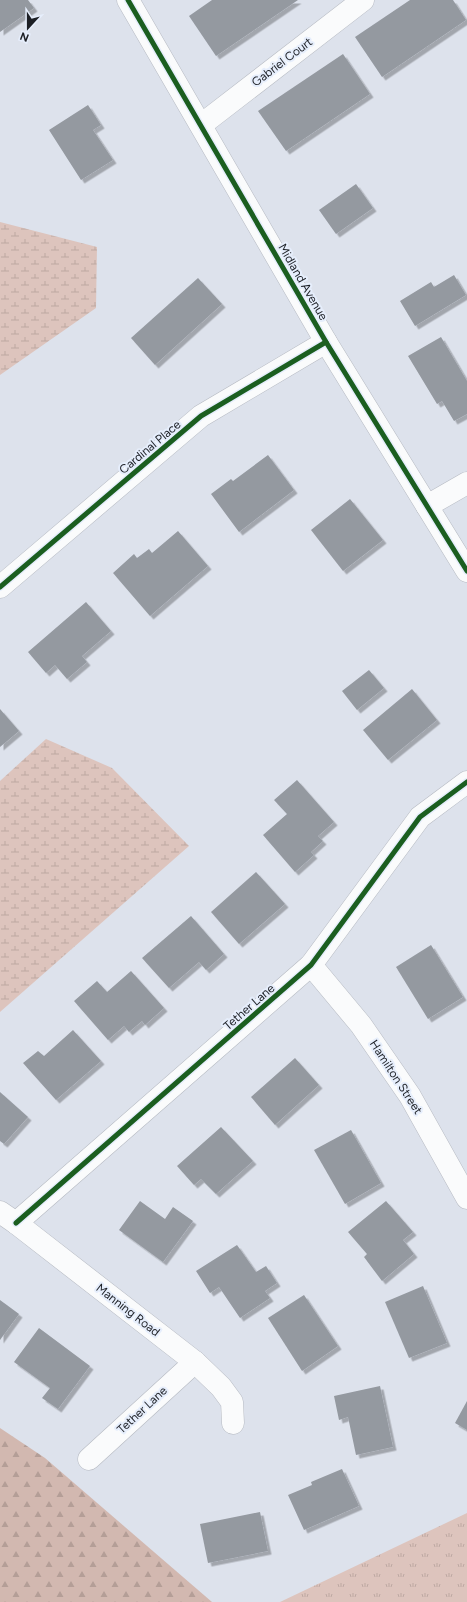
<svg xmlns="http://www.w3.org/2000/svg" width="467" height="1602" font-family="Figtree,sans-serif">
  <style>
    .forest { fill: url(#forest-firs) }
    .wetland { fill: url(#wetland-marsh) }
    .park { fill: url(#park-tufts) }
    .building { fill: #9499a0; filter: url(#shadow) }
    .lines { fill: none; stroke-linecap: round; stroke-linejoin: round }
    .minor-casing { stroke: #b6bac2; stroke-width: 23 }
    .tertiary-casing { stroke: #b6bac2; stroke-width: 23 }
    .minor { stroke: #fafbfc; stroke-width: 22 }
    .tertiary { stroke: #fafbfc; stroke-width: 22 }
    .cycleway-casing { stroke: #e6eefc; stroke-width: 8 }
    .cycleway { stroke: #1b5e20; stroke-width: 5 }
    .labels { text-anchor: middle; stroke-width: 4; stroke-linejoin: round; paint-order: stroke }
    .street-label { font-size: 12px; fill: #1c1f25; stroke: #e6eefc }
  </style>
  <defs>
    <pattern id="forest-firs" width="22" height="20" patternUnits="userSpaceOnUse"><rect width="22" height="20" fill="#d2b8b0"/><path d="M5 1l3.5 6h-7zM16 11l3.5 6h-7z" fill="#b49e97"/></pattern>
    <pattern id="wetland-marsh" width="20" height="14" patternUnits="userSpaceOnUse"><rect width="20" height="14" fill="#ddc4bd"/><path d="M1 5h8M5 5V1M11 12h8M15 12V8" fill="none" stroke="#bda8a2"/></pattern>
    <pattern id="park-tufts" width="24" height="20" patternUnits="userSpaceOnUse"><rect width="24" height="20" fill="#ddc4bd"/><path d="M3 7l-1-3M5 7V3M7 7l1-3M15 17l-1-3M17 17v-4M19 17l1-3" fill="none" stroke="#bda8a2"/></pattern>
    <filter id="shadow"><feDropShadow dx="3.5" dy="3.5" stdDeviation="0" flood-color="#0004"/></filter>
  </defs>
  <rect width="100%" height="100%" fill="#dde2ec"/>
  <polygon class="forest" points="0,1428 45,1458 212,1602 0,1602"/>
  <g class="wetland">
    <polygon points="0,222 97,247 96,308 0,375"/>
    <polygon points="46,739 112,768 189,846 0,1012 0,781"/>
  </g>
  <polygon class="park" points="467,1513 467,1602 280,1602"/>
  <g class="building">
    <polygon points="0,0 28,0 34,8 0,32"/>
    <polygon points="212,0 298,0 216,56 189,16"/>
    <polygon points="410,0 453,0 466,20 382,77 355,37"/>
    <polygon points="343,54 370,94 286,151 258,111"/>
    <polygon points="88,105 101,125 93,130 113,160 81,180 49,130"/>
    <polygon points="356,184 373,208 336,234 319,210"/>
    <polygon points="454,275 466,295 415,326 400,301 431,282 434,287"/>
    <polygon points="198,278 222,304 155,365 131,338"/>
    <polygon points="441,337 467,381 467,414 454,421 442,401 437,404 408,356"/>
    <polygon points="268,455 294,490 239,532 211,494 231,479 233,481"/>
    <polygon points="350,499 383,540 343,571 311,530"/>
    <polygon points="178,531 208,566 150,616 113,573 134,554 137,558 149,549 152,553"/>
    <polygon points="86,602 111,631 82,656 87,662 67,679 55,665 46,673 28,652"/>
    <polygon points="369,670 384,688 357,710 342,691"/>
    <polygon points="412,689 437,720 388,760 363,730"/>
    <polygon points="0,709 19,731 0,747"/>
    <polygon points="297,780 334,822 318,836 323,841 311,852 314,855 295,872 263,835 287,814 274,800"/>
    <polygon points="256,872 285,904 239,944 211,912"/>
    <polygon points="191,916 224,954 206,970 199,962 169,988 142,958"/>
    <polygon points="431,945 463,997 428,1019 396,967"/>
    <polygon points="131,971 164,1008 145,1025 142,1021 129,1032 124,1026 108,1040 74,1001 97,981 107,992"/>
    <polygon points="73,1030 101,1061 56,1100 23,1063 38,1051 44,1056"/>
    <polygon points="295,1058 319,1085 275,1125 251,1097"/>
    <polygon points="0,1092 28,1117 4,1144 0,1141"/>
    <polygon points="221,1127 253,1161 216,1194 201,1179 194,1185 177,1166"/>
    <polygon points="351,1130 381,1183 345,1204 314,1150"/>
    <polygon points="140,1201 165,1219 173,1207 193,1221 163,1262 119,1230"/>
    <polygon points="386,1201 413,1232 403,1240 414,1254 382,1281 364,1257 367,1254 348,1232"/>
    <polygon points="237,1245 256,1272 266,1266 277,1283 265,1291 270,1298 240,1318 219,1287 210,1293 196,1271"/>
    <polygon points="423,1286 447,1343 409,1358 385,1302"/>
    <polygon points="304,1295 338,1346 302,1371 268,1318"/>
    <polygon points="0,1300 19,1314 0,1340"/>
    <polygon points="39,1328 90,1366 58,1409 42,1398 50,1388 14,1362"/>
    <polygon points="380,1386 393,1447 356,1455 348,1417 339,1420 334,1396"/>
    <polygon points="467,1401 467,1430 455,1423"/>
    <polygon points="342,1469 359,1506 304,1530 288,1495 312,1485 311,1482"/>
    <polygon points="260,1512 268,1551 208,1563 200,1524"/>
  </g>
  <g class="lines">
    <defs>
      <g id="minor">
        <polyline points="201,125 363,0"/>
        <polyline points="427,506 467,483"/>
        <polyline points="0,587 201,416 326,342"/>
        <polyline points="311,965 361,1025 410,1096 467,1198"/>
        <polyline points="0,1212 16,1223 195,1362 221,1387 232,1402 233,1423"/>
        <polyline points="16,1223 311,965 420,817 467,782"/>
        <polyline points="89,1459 195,1362"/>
      </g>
      <polyline id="tertiary" points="128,0 326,342 467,571"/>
    </defs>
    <use href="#minor" class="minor-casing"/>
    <use href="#tertiary" class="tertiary-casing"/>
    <use href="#minor" class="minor"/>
    <use href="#tertiary" class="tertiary"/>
    <defs>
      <g id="cycleway">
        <polyline points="128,0 326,342 467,571"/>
        <polyline points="0,587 201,416 326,342"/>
        <polyline points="16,1223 311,965 420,817 467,782"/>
      </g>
    </defs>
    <use href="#cycleway" class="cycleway-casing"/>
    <use href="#cycleway" class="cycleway"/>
  </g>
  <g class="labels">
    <g class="street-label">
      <text transform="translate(282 62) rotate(-37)" y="4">Gabriel Court</text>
      <text transform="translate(303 282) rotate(60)" y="4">Midland Avenue</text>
      <text transform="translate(150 447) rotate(-40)" y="4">Cardinal Place</text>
      <text transform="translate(249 1007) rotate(-41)" y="4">Tether Lane</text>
      <text transform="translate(396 1077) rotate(57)" y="4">Hamilton Street</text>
      <text transform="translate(128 1310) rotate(38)" y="4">Manning Road</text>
      <text transform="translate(142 1410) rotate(-43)" y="4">Tether Lane</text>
    </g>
  </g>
  <g transform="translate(28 28) rotate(201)" stroke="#e6eefc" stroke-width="3" paint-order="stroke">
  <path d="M0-3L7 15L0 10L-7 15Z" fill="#1c1f25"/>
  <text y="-6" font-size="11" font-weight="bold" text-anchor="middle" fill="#1c1f25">N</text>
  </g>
</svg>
